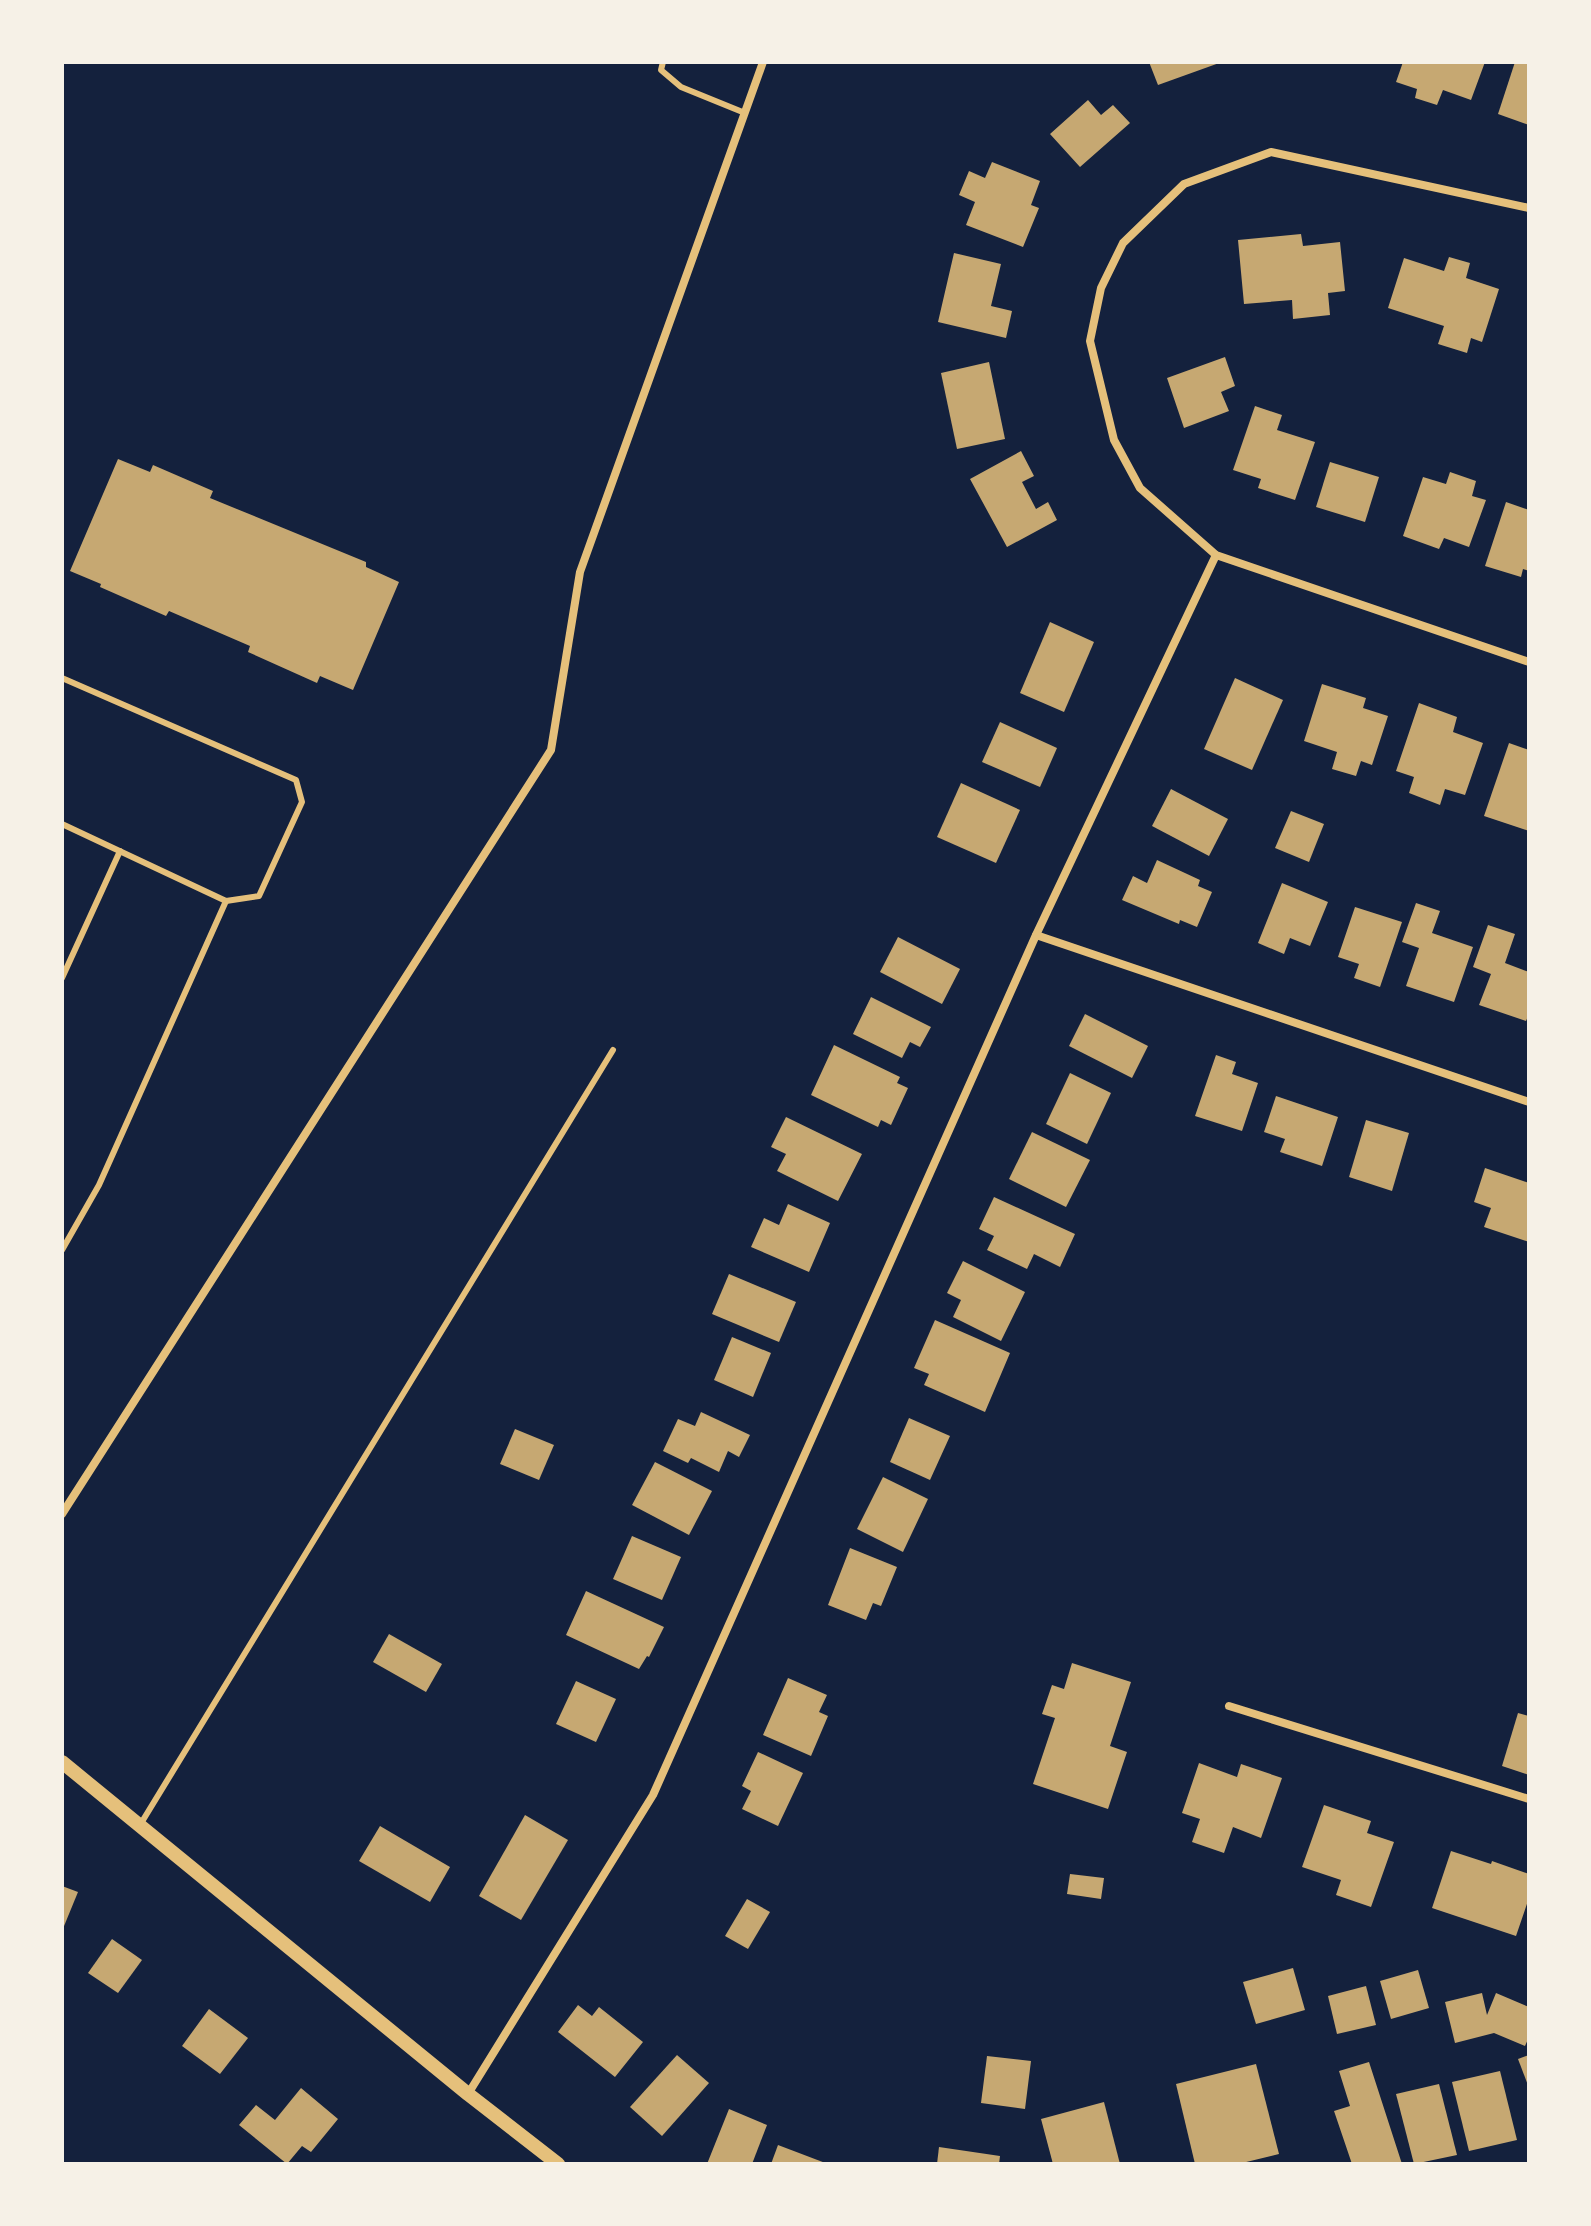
<svg xmlns="http://www.w3.org/2000/svg" width="1591" height="2226" font-family="'Public Sans',sans-serif">
  <style>
    .building { fill: #c6a872 }
    .lines { fill: none; stroke-linecap: round; stroke-linejoin: round }
    .service { stroke: #e5c07b; stroke-width: 6 }
    .minor { stroke: #e5c07b; stroke-width: 8 }
    .tertiary { stroke: #e5c07b; stroke-width: 14 }
  </style>
  <rect width="100%" height="100%" fill="#14213d"/>
  <g class="building">
    <polygon points="1149,62 1222,62 1158,85"/>
    <polygon points="1403,62 1485,62 1471,100 1443,90 1437,105 1415,98 1417,89 1396,82"/>
    <polygon points="1515,62 1529,63 1529,125 1498,114"/>
    <polygon points="1088,100 1101,115 1113,105 1130,123 1080,167 1050,134"/>
    <polygon points="992,162 1040,181 1031,205 1039,208 1023,247 966,225 975,202 959,195 969,171 985,178"/>
    <polygon points="1301,234 1303,246 1340,242 1345,291 1328,293 1330,315 1293,319 1292,300 1244,304 1238,240"/>
    <polygon points="954,253 1001,264 991,306 1012,311 1006,338 938,322"/>
    <polygon points="1449,257 1470,263 1466,278 1499,289 1482,342 1471,338 1467,353 1438,344 1444,326 1388,308 1404,258 1444,271"/>
    <polygon points="1225,357 1235,386 1221,392 1229,411 1184,428 1167,378"/>
    <polygon points="989,362 1005,439 957,449 941,373"/>
    <polygon points="1255,406 1282,415 1277,430 1315,442 1295,500 1258,488 1261,479 1233,470"/>
    <polygon points="1021,451 1034,476 1022,482 1036,509 1048,502 1057,520 1007,547 970,479"/>
    <polygon points="118,459 150,472 153,465 213,491 210,498 366,562 366,567 399,582 353,690 320,676 317,683 248,652 250,646 169,611 166,616 100,587 101,584 70,571"/>
    <polygon points="1330,462 1379,477 1365,522 1316,507"/>
    <polygon points="1450,472 1476,481 1472,496 1486,500 1469,547 1444,538 1439,549 1403,536 1423,477 1446,484"/>
    <polygon points="1506,502 1529,510 1529,571 1523,569 1521,577 1485,566"/>
    <polygon points="1050,622 1094,642 1064,712 1020,693"/>
    <polygon points="1235,678 1283,700 1252,770 1204,749"/>
    <polygon points="1322,684 1366,698 1363,708 1388,716 1372,765 1361,761 1356,776 1332,769 1337,752 1304,741"/>
    <polygon points="1419,703 1457,717 1453,732 1483,743 1465,795 1445,789 1440,805 1409,793 1414,777 1396,771"/>
    <polygon points="1000,722 1057,748 1040,787 982,762"/>
    <polygon points="1509,743 1529,750 1529,831 1484,816"/>
    <polygon points="961,783 1020,810 996,863 937,837"/>
    <polygon points="1171,789 1228,819 1209,856 1152,826"/>
    <polygon points="1291,811 1324,824 1309,862 1275,848"/>
    <polygon points="1157,860 1200,880 1198,886 1212,892 1197,927 1180,920 1179,924 1122,900 1133,876 1147,883"/>
    <polygon points="1282,883 1328,902 1310,946 1290,938 1284,954 1258,943"/>
    <polygon points="1416,903 1440,911 1432,933 1473,947 1454,1002 1406,986 1419,948 1402,942"/>
    <polygon points="1355,907 1402,922 1380,987 1354,978 1359,964 1338,957"/>
    <polygon points="1488,925 1515,934 1505,963 1529,972 1529,1014 1526,1021 1479,1005 1491,974 1473,967"/>
    <polygon points="898,937 960,969 942,1004 880,972"/>
    <polygon points="871,997 931,1027 920,1047 910,1042 902,1058 853,1034"/>
    <polygon points="1085,1014 1148,1046 1132,1078 1069,1046"/>
    <polygon points="834,1045 900,1077 897,1083 908,1088 891,1125 881,1120 878,1127 811,1095"/>
    <polygon points="1216,1055 1236,1062 1232,1074 1258,1083 1242,1131 1195,1116"/>
    <polygon points="1070,1073 1111,1093 1087,1144 1046,1124"/>
    <polygon points="1276,1096 1338,1117 1322,1166 1280,1152 1285,1139 1264,1132"/>
    <polygon points="786,1117 862,1154 838,1201 777,1171 786,1154 771,1147"/>
    <polygon points="1366,1120 1409,1133 1392,1191 1349,1177"/>
    <polygon points="1032,1132 1090,1160 1066,1207 1009,1179"/>
    <polygon points="1485,1168 1529,1183 1529,1242 1484,1227 1491,1208 1474,1202"/>
    <polygon points="994,1197 1075,1234 1060,1267 1034,1254 1027,1269 987,1250 994,1236 979,1229"/>
    <polygon points="788,1204 830,1223 809,1272 751,1247 764,1218 779,1225"/>
    <polygon points="963,1261 1025,1292 1001,1341 953,1317 961,1300 947,1293"/>
    <polygon points="729,1274 796,1302 779,1342 712,1314"/>
    <polygon points="935,1320 1010,1353 985,1412 924,1385 929,1374 914,1368"/>
    <polygon points="732,1337 771,1353 753,1397 714,1380"/>
    <polygon points="701,1412 750,1435 739,1457 728,1451 719,1472 691,1458 688,1463 663,1451 678,1419 695,1426"/>
    <polygon points="909,1418 950,1436 930,1480 890,1462"/>
    <polygon points="515,1429 554,1445 539,1480 500,1464"/>
    <polygon points="655,1462 712,1491 689,1535 632,1505"/>
    <polygon points="883,1477 928,1499 903,1552 857,1529"/>
    <polygon points="632,1536 681,1557 662,1600 613,1579"/>
    <polygon points="850,1548 897,1567 881,1606 873,1603 866,1620 828,1605"/>
    <polygon points="586,1591 664,1627 649,1657 647,1656 639,1669 566,1635"/>
    <polygon points="389,1634 442,1664 426,1692 373,1662"/>
    <polygon points="1072,1663 1131,1682 1110,1746 1127,1752 1108,1809 1033,1784 1055,1718 1042,1714 1052,1685 1064,1689"/>
    <polygon points="788,1678 827,1695 819,1712 828,1716 811,1756 763,1735"/>
    <polygon points="576,1681 616,1699 596,1742 556,1724"/>
    <polygon points="1518,1713 1529,1716 1529,1775 1502,1766"/>
    <polygon points="758,1752 803,1773 778,1826 742,1809 751,1791 742,1786"/>
    <polygon points="1199,1763 1237,1777 1241,1764 1282,1778 1261,1838 1233,1827 1224,1853 1192,1842 1200,1819 1182,1813"/>
    <polygon points="1324,1805 1371,1821 1367,1833 1394,1842 1371,1907 1336,1895 1341,1880 1302,1867"/>
    <polygon points="525,1815 568,1840 521,1920 479,1896"/>
    <polygon points="380,1826 450,1867 430,1902 359,1861"/>
    <polygon points="1451,1851 1491,1864 1492,1861 1529,1874 1529,1898 1516,1936 1432,1908"/>
    <polygon points="1070,1874 1104,1878 1101,1899 1067,1894"/>
    <polygon points="62,1886 78,1892 62,1931"/>
    <polygon points="747,1899 770,1912 748,1949 725,1936"/>
    <polygon points="112,1939 142,1960 118,1993 88,1973"/>
    <polygon points="1293,1968 1305,2010 1256,2024 1243,1982"/>
    <polygon points="1418,1970 1429,2008 1391,2019 1380,1981"/>
    <polygon points="1366,1986 1376,2025 1337,2034 1328,1996"/>
    <polygon points="1482,1993 1487,2015 1496,1993 1529,2007 1529,2037 1525,2046 1494,2033 1455,2043 1445,2002"/>
    <polygon points="578,2005 592,2016 599,2007 643,2042 615,2077 558,2032"/>
    <polygon points="209,2009 248,2038 220,2074 182,2046"/>
    <polygon points="677,2055 709,2083 662,2136 630,2107"/>
    <polygon points="1529,2055 1529,2088 1518,2059"/>
    <polygon points="987,2056 1031,2061 1025,2109 981,2103"/>
    <polygon points="1369,2062 1402,2164 1352,2164 1334,2111 1350,2106 1339,2071"/>
    <polygon points="1256,2064 1279,2154 1238,2164 1195,2164 1176,2084"/>
    <polygon points="1500,2071 1517,2140 1469,2151 1452,2082"/>
    <polygon points="1439,2084 1457,2155 1414,2164 1396,2094"/>
    <polygon points="301,2088 338,2119 311,2152 302,2146 287,2164 239,2125 256,2105 275,2120"/>
    <polygon points="1104,2102 1120,2164 1053,2164 1041,2119"/>
    <polygon points="729,2109 767,2125 752,2164 707,2164"/>
    <polygon points="778,2145 828,2164 771,2164"/>
    <polygon points="939,2147 1000,2156 999,2164 937,2164"/>
  </g>
  <g class="lines">
    <g class="service">
      <polyline points="663,62 661,70 681,87 745,113"/>
      <polyline points="62,678 296,780 302,802 259,896 226,901 62,824"/>
      <polyline points="62,978 120,851"/>
      <polyline points="62,1250 99,1185 226,901"/>
      <polyline points="140,1825 613,1050"/>
    </g>
    <g class="minor">
      <polyline points="1529,208 1271,152 1184,184 1123,243 1101,288 1090,341 1114,440 1140,488 1216,555 1529,662"/>
      <polyline points="1036,935 1529,1102"/>
      <polyline points="62,1514 551,750 580,572 763,62"/>
      <polyline points="1229,1706 1529,1799"/>
      <polyline points="468,2094 653,1795 1036,935 1216,555"/>
    </g>
    <polyline class="tertiary" points="62,1762 468,2094 558,2164"/>
  </g>
  <rect width="1591" height="2226" fill="none" stroke="#f6f1e7" stroke-width="128"/>
</svg>
